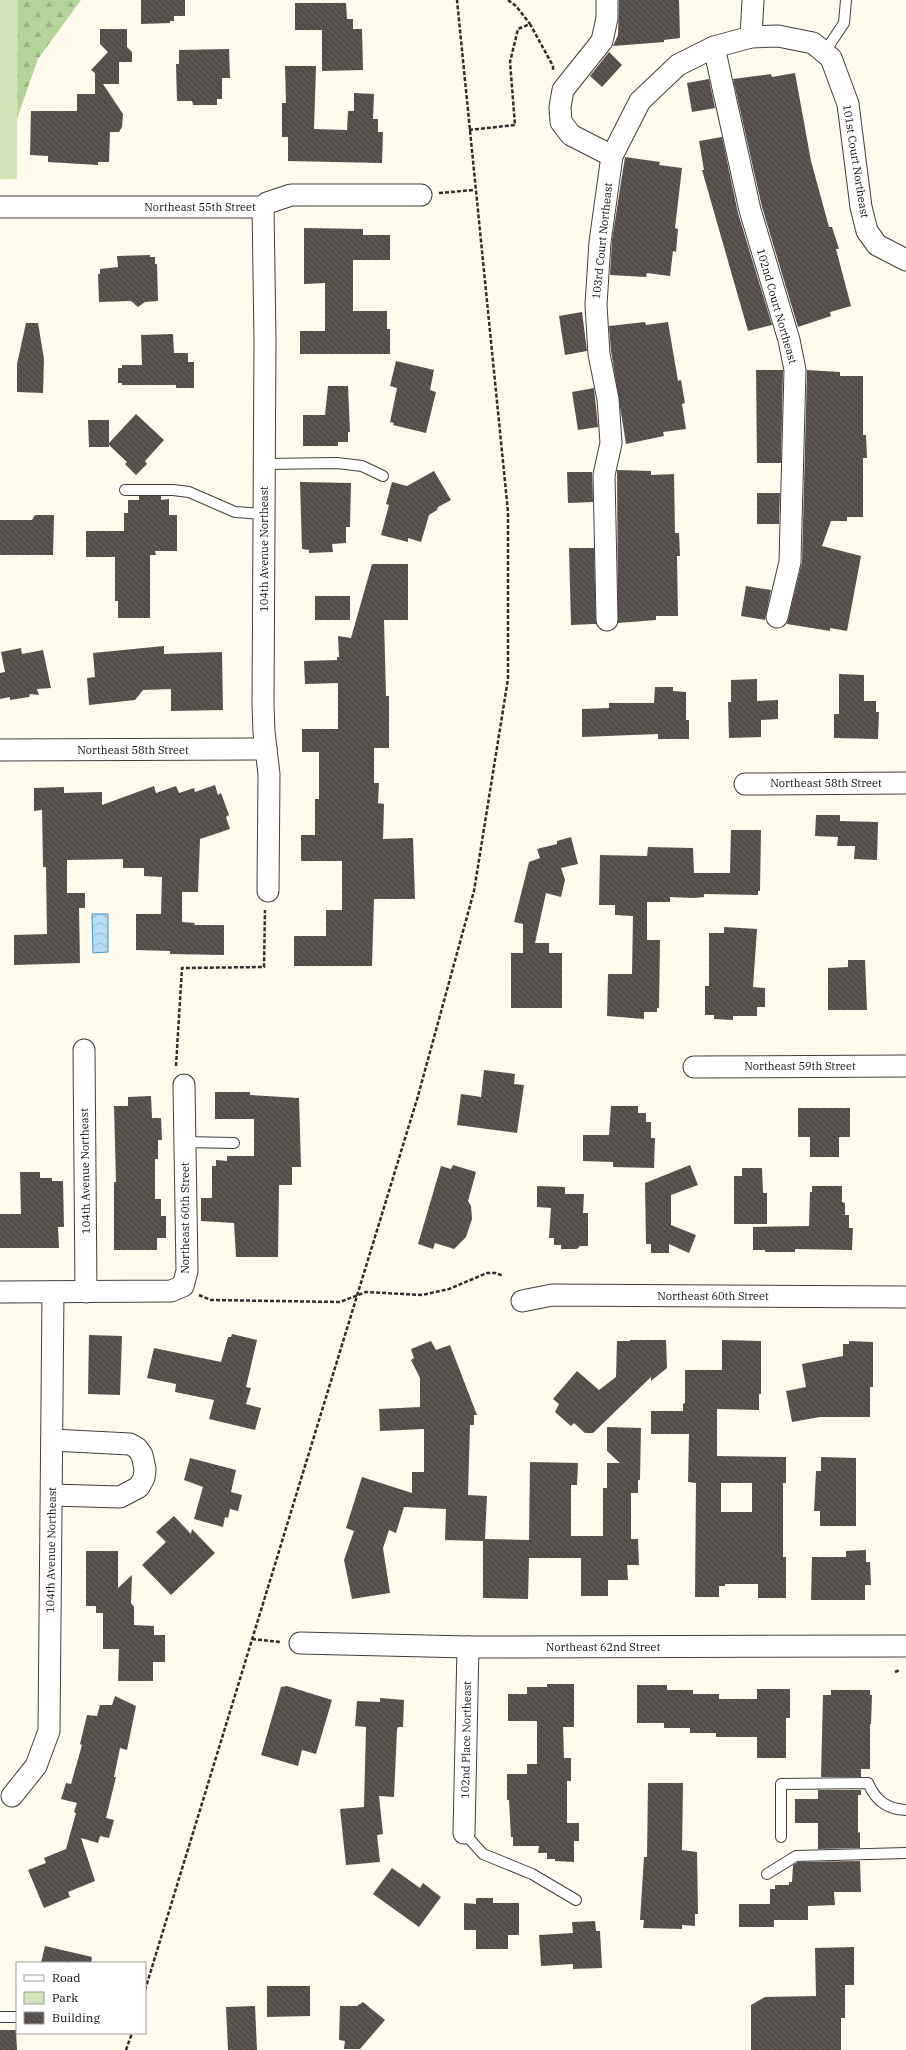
<svg xmlns="http://www.w3.org/2000/svg" width="906" height="2050" font-family="'IBM Plex Serif',serif">
  <style>
    .forest { fill: url(#forest-firs) }
    .park { fill: #d1e5b9 }
    .water { fill: url(#water-waves); stroke: #4292c2 }
    .building { fill: url(#building-back-hatch); fill-rule: evenodd }
    .lines { fill: none; stroke-linecap: round; stroke-linejoin: round }
    .lane-casing { stroke: #3f3f3f; stroke-width: 12 }
    .street-casing { stroke: #3f3f3f; stroke-width: 23 }
    .path { stroke: #2e2e2e; stroke-width: 2.5; stroke-dasharray: 4 2; stroke-linecap: butt }
    .lane { stroke: #fff; stroke-width: 10 }
    .street { stroke: #fff; stroke-width: 21 }
    .labels { text-anchor: middle; stroke-width: 4; stroke-linejoin: round; paint-order: stroke }
    .street-label { font-size: 11px; fill: #0c0c0c; stroke: #fff }
  </style>
  <defs>
    <pattern id="forest-firs" width="22" height="20" patternUnits="userSpaceOnUse"><rect width="22" height="20" fill="#b5d499"/><path d="M5 1l3.5 6h-7zM16 11l3.5 6h-7z" fill="#9ab583"/></pattern>
    <pattern id="water-waves" width="16" height="10" patternUnits="userSpaceOnUse"><rect width="16" height="10" fill="#b5dcf1"/><path d="M0 5q4-4 8 0t8 0" fill="none" stroke="#9abccd"/></pattern>
    <pattern id="building-back-hatch" width="6" height="6" patternUnits="userSpaceOnUse"><rect width="6" height="6" fill="#544d49"/><path d="M-1 5l2 2M0 0l6 6M5-1l2 2" fill="none" stroke="#68625f"/></pattern>
  </defs>
  <rect width="100%" height="100%" fill="#fefaec"/>
  <polygon class="forest" points="0,0 81,0 38,59 1,164"/>
  <polygon class="park" points="0,0 18,0 17,179 0,179"/>
  <polygon class="water" points="92,914 108,914 108,952 93,953"/>
  <g class="building">
    <polygon points="141,0 185,0 185,16 174,16 174,21 170,21 170,23 141,24"/>
    <polygon points="619,0 679,0 680,38 664,40 664,42 613,46 618,35"/>
    <polygon points="295,3 346,3 347,19 353,19 353,29 362,29 363,70 322,71 322,30 295,30"/>
    <polygon points="100,29 127,29 127,47 132,52 132,62 119,62 119,84 103,84 123,114 122,127 119,132 110,132 109,162 98,162 98,165 48,162 48,156 30,155 31,111 77,111 77,94 95,94 95,73 91,70 108,52 100,44"/>
    <polygon points="229,49 230,78 222,78 222,99 217,99 217,105 193,105 192,101 177,101 176,64 179,64 179,50"/>
    <polygon points="609,52 622,65 602,87 590,76"/>
    <polygon points="285,66 316,66 314,129 347,130 348,111 354,111 354,93 374,94 373,119 378,119 378,132 383,132 382,163 288,161 288,137 282,137 282,103 286,103"/>
    <polygon points="795,73 811,161 829,227 832,227 839,249 836,249 851,306 830,312 831,316 798,327 762,207 733,79 771,74 772,77"/>
    <polygon points="709,79 715,108 692,112 687,83"/>
    <polygon points="722,137 738,213 772,325 748,331 702,170 704,170 699,141"/>
    <polygon points="625,157 660,162 659,165 682,168 675,228 678,229 676,252 673,251 670,276 647,273 646,277 610,275 612,240"/>
    <polygon points="304,228 363,229 363,235 390,235 390,260 353,260 353,311 387,311 387,329 390,329 390,354 300,354 300,331 325,331 325,283 304,284"/>
    <polygon points="150,255 150,257 155,257 155,264 157,264 158,301 145,302 138,307 131,301 99,302 98,274 100,274 100,269 118,267 117,256"/>
    <polygon points="582,312 587,351 565,355 559,316"/>
    <polygon points="645,322 646,325 668,322 678,381 681,380 685,403 682,404 686,429 663,432 664,436 626,444 611,351 609,326"/>
    <polygon points="26,323 38,323 44,359 43,393 17,392 17,364"/>
    <polygon points="173,334 174,353 188,353 188,362 194,362 194,388 176,388 176,385 122,385 122,383 118,383 118,368 122,368 122,365 142,365 141,335"/>
    <polygon points="396,361 434,370 430,390 436,392 426,433 393,425 394,423 390,422 397,388 390,386"/>
    <polygon points="756,370 783,370 781,463 757,463"/>
    <polygon points="807,370 840,372 840,376 863,376 863,435 866,435 867,458 863,458 863,517 847,517 847,521 831,521 822,546 861,556 847,631 830,628 830,631 787,624 802,562"/>
    <polygon points="328,386 348,386 350,432 348,432 348,442 338,442 338,446 303,446 303,415 325,415"/>
    <polygon points="594,388 598,427 578,430 572,392"/>
    <polygon points="136,414 164,440 145,461 147,464 136,475 125,464 127,462 109,445 109,447 89,447 88,420 109,420 109,443"/>
    <polygon points="617,470 651,471 651,475 674,474 675,533 679,533 680,556 677,556 678,616 656,616 656,620 618,623"/>
    <polygon points="434,471 451,500 438,507 437,510 429,515 421,542 408,538 408,542 381,535 389,505 386,504 392,482 407,486"/>
    <polygon points="567,472 592,472 593,502 568,503"/>
    <polygon points="300,482 351,483 350,527 346,527 346,543 332,544 333,552 309,553 309,550 302,549"/>
    <polygon points="757,493 780,493 779,524 757,524"/>
    <polygon points="139,496 161,496 161,500 169,499 169,515 177,515 177,551 155,551 156,555 150,555 150,618 118,618 118,601 115,601 115,557 86,557 86,531 124,531 124,513 128,513 128,500 139,500"/>
    <polygon points="35,515 54,515 53,555 0,555 0,520 32,520"/>
    <polygon points="569,548 594,548 596,624 594,624 571,625"/>
    <polygon points="372,564 408,564 408,620 384,620 386,696 389,696 389,748 374,748 374,783 379,783 378,803 384,804 383,839 413,838 415,899 374,899 372,966 294,966 294,936 326,936 326,910 342,910 342,861 301,861 301,835 315,835 315,799 319,799 319,752 302,752 302,729 338,729 338,683 305,684 304,661 337,660 337,657 339,657 338,636 351,638"/>
    <polygon points="746,586 771,590 765,620 741,616"/>
    <rect x="315" y="596" width="35" height="24"/>
    <polygon points="164,646 164,654 222,652 223,710 171,711 171,689 143,690 135,700 89,705 87,678 95,677 93,653"/>
    <polygon points="21,648 22,654 43,650 51,688 37,689 39,695 30,694 29,697 10,700 10,697 0,699 0,673 5,672 1,652"/>
    <polygon points="839,674 864,675 864,701 876,701 876,712 879,712 878,739 834,738 834,714 839,714"/>
    <polygon points="757,679 757,701 778,700 778,719 761,720 761,737 729,738 728,702 731,702 731,680"/>
    <polygon points="655,687 673,687 673,691 686,692 686,720 689,720 689,739 658,739 658,734 582,737 582,709 609,708 609,703 654,703"/>
    <polygon points="215,785 218,795 221,793 229,815 226,817 230,829 200,839 198,892 182,892 182,922 195,923 194,925 224,925 224,955 170,954 170,951 136,950 136,914 161,914 162,877 144,876 144,868 123,868 123,859 67,860 67,893 85,893 85,908 79,908 80,963 14,965 14,935 47,934 46,867 43,867 42,810 34,811 34,788 64,787 64,793 102,792 102,805 154,786 156,793 176,786 179,793 194,788 195,792"/>
    <polygon points="816,815 840,815 840,821 878,822 877,860 854,859 855,846 837,846 838,837 815,836"/>
    <polygon points="731,830 761,830 760,891 758,891 758,895 704,894 704,897 694,898 670,897 670,902 647,902 647,940 660,940 659,1008 657,1008 657,1012 644,1012 644,1019 607,1016 608,974 632,974 633,916 615,915 615,905 599,905 600,855 647,856 648,847 693,848 694,873 730,873"/>
    <polygon points="571,837 578,864 561,868 565,880 561,897 546,893 535,943 549,943 549,953 562,953 562,1008 511,1008 511,953 523,953 523,924 514,922 529,862 540,858 537,849 557,844 557,841"/>
    <polygon points="724,927 757,929 753,987 765,988 765,1007 757,1007 757,1016 733,1016 733,1020 714,1019 714,1015 705,1015 705,986 709,986 709,933 724,933"/>
    <polygon points="848,960 865,960 867,1010 828,1010 828,968 848,967"/>
    <polygon points="484,1070 515,1074 514,1084 524,1085 517,1133 457,1125 461,1094 481,1097"/>
    <polygon points="215,1092 250,1092 250,1095 299,1098 301,1167 292,1167 292,1185 279,1185 278,1257 236,1257 234,1223 201,1221 201,1198 212,1198 212,1166 216,1166 216,1160 227,1161 227,1156 254,1156 254,1119 215,1119"/>
    <polygon points="151,1096 152,1118 161,1118 162,1140 158,1140 158,1159 155,1159 155,1199 161,1199 161,1216 166,1216 166,1238 157,1238 157,1250 114,1250 114,1182 116,1182 114,1106 128,1106 128,1097"/>
    <polygon points="611,1106 638,1106 638,1113 646,1113 646,1122 651,1122 651,1138 655,1138 654,1168 613,1167 613,1162 583,1161 583,1135 609,1135"/>
    <polygon points="798,1108 850,1108 850,1137 839,1137 839,1157 810,1157 810,1137 798,1137"/>
    <polygon points="453,1165 476,1172 468,1201 471,1206 472,1219 466,1237 454,1249 435,1243 433,1249 418,1244 441,1166 451,1169"/>
    <polygon points="690,1165 698,1185 671,1195 671,1225 696,1235 689,1253 669,1244 669,1253 651,1253 651,1244 646,1244 645,1183"/>
    <polygon points="742,1168 762,1168 763,1193 767,1193 767,1224 734,1224 734,1176 742,1176"/>
    <polygon points="20,1172 40,1172 40,1178 52,1178 52,1181 63,1181 64,1227 58,1227 59,1248 0,1248 0,1214 21,1214"/>
    <polygon points="537,1186 565,1187 565,1194 584,1194 583,1213 588,1213 588,1246 580,1246 577,1249 561,1249 561,1245 554,1245 554,1238 549,1238 551,1208 537,1207"/>
    <polygon points="812,1186 842,1186 842,1202 845,1203 845,1215 849,1215 849,1228 853,1228 852,1250 795,1249 795,1252 765,1252 765,1250 753,1250 753,1227 809,1226 810,1192 812,1192"/>
    <polygon points="232,1334 257,1340 246,1387 251,1388 246,1404 261,1408 255,1430 209,1419 214,1400 175,1392 176,1384 147,1378 154,1348 221,1362 228,1337 231,1337"/>
    <polygon points="89,1335 122,1336 120,1395 88,1394"/>
    <polygon points="630,1340 666,1340 667,1368 651,1381 651,1377 593,1433 585,1433 574,1423 571,1426 555,1412 559,1404 553,1399 577,1371 599,1390 616,1377 617,1341 630,1341"/>
    <path d="M722,1340L761,1341V1394H759V1410L717,1409V1456L786,1457V1483H783V1557H786V1598H758V1584H725V1586H719V1597H695L696,1483L688,1482L689,1434H651V1411H683V1404L685,1403V1370H722ZM721,1483H752V1512H721Z"/>
    <polygon points="431,1341 436,1350 450,1345 477,1415 474,1415 474,1425 470,1425 468,1495 487,1496 485,1539 529,1540 530,1462 578,1463 577,1485 571,1485 571,1536 603,1536 603,1488 607,1488 607,1463 620,1463 607,1451 607,1427 641,1428 640,1480 638,1480 638,1493 631,1493 631,1539 638,1539 639,1565 627,1565 628,1580 608,1580 608,1596 581,1596 581,1558 529,1558 528,1599 483,1598 483,1541 445,1540 446,1509 404,1507 396,1533 389,1530 383,1548 390,1593 352,1599 344,1560 354,1531 346,1528 362,1477 412,1493 412,1472 424,1472 424,1429 380,1431 379,1409 420,1407 420,1378 411,1360 414,1358 411,1349"/>
    <polygon points="849,1341 873,1342 873,1387 870,1387 870,1417 820,1417 792,1422 786,1391 806,1387 802,1364 843,1356 843,1344 849,1344"/>
    <polygon points="821,1457 856,1458 856,1526 820,1526 820,1511 814,1511 816,1471 821,1471"/>
    <polygon points="190,1458 236,1470 231,1492 242,1495 238,1511 230,1509 228,1518 225,1517 223,1527 194,1519 203,1487 184,1480"/>
    <polygon points="174,1516 191,1534 192,1529 215,1553 171,1595 142,1565 166,1542 156,1532"/>
    <polygon points="866,1550 866,1562 870,1562 871,1585 865,1585 865,1600 811,1600 812,1557 846,1557 846,1551"/>
    <polygon points="86,1551 118,1551 118,1588 132,1575 131,1603 134,1607 134,1625 154,1626 154,1635 165,1635 165,1662 153,1662 153,1681 118,1681 119,1649 103,1649 103,1613 96,1613 96,1606 86,1606"/>
    <polygon points="547,1684 574,1684 574,1727 563,1727 564,1758 571,1758 571,1781 567,1781 567,1823 579,1823 579,1841 574,1841 574,1862 555,1861 555,1859 547,1859 547,1853 538,1853 539,1846 513,1846 513,1837 511,1837 509,1800 507,1800 507,1774 527,1774 527,1764 537,1764 537,1721 508,1721 508,1694 527,1694 527,1687 547,1687"/>
    <polygon points="637,1685 667,1685 667,1690 693,1690 693,1694 719,1694 719,1699 757,1699 757,1689 790,1689 790,1718 786,1718 786,1758 757,1758 757,1737 716,1737 716,1733 690,1733 690,1728 664,1728 664,1723 637,1723"/>
    <polygon points="287,1686 332,1700 316,1754 302,1750 298,1766 261,1755 281,1687"/>
    <polygon points="831,1690 870,1690 870,1695 872,1695 871,1724 870,1724 870,1769 861,1769 861,1777 821,1777 823,1695 831,1695"/>
    <polygon points="115,1696 136,1706 127,1750 120,1748 114,1777 116,1777 106,1818 114,1820 109,1838 100,1836 98,1843 81,1838 95,1881 68,1892 70,1897 44,1908 28,1870 46,1863 44,1858 66,1849 76,1813 74,1812 77,1803 61,1799 66,1783 71,1784 82,1745 80,1744 87,1715 97,1716 100,1705 112,1705"/>
    <polygon points="380,1698 404,1700 403,1727 398,1727 397,1729 394,1797 379,1796 383,1834 377,1835 380,1862 346,1865 340,1809 364,1807 366,1727 355,1726 357,1701 380,1702"/>
    <polygon points="648,1783 683,1783 682,1850 697,1852 698,1914 695,1914 695,1926 682,1925 682,1929 643,1928 644,1920 640,1920 644,1857 647,1857"/>
    <polygon points="818,1790 861,1790 861,1795 858,1795 858,1833 860,1832 860,1848 818,1849 818,1823 795,1823 795,1799 818,1799"/>
    <polygon points="860,1861 861,1892 834,1892 835,1905 808,1906 808,1920 774,1920 774,1927 739,1927 739,1904 770,1904 770,1889 775,1889 775,1885 789,1885 789,1882 792,1882 793,1865 798,1862"/>
    <polygon points="392,1868 420,1888 423,1883 441,1897 419,1927 373,1894"/>
    <polygon points="476,1898 493,1898 493,1903 519,1903 519,1935 508,1935 508,1949 476,1949 476,1930 464,1930 464,1903 476,1904"/>
    <polygon points="595,1921 596,1931 600,1931 602,1968 573,1969 573,1964 541,1966 539,1935 573,1933 572,1922"/>
    <polygon points="45,1946 92,1957 91,1963 41,1963"/>
    <polygon points="854,1947 854,1985 845,1985 845,2018 841,2018 841,2050 751,2050 751,2005 765,1997 816,1996 815,1948"/>
    <polygon points="267,1986 310,1986 310,2016 267,2017"/>
    <polygon points="363,2002 385,2020 360,2049 344,2049 345,2041 339,2040 340,2006 357,2006"/>
    <polygon points="255,2006 257,2050 228,2050 226,2007"/>
    <polygon points="0,2030 16,2030 17,2050 0,2050"/>
  </g>
  <g class="lines">
    <defs>
      <g id="lane">
        <polyline points="824,53 844,23 846,0"/>
        <polyline points="264,464 337,463 362,466 383,476"/>
        <polyline points="125,490 173,490 189,492 235,512 264,514"/>
        <polyline points="184,1142 234,1143"/>
        <polyline points="464,1833 483,1854 532,1874 576,1900"/>
        <path d="M781,1837V1784L868,1783C876,1801 887,1809 906,1810"/>
        <polyline points="767,1874 796,1856 906,1853"/>
        <polyline points="0,2017 17,2017"/>
      </g>
      <g id="street">
        <polyline points="607,0 607,18 602,41 563,90 560,107 561,122 571,135 612,156"/>
        <polyline points="751,37 753,0"/>
        <polyline points="714,47 750,210 789,340 795,370 790,562 777,617"/>
        <polyline points="0,207 263,207 267,203 291,195 421,195"/>
        <polyline points="263,207 265,340 263,705 264,732 269,774 268,891"/>
        <polyline points="607,620 604,475 611,443 608,399 599,354 596,305 600,242 612,156 640,101 678,65 714,47 751,37 778,36 813,43 831,58 848,104 861,207 867,231 877,245 906,260"/>
        <polyline points="0,750 266,749"/>
        <polyline points="745,784 906,783"/>
        <polyline points="84,1050 86,1292"/>
        <polyline points="694,1067 906,1066"/>
        <polyline points="0,1292 171,1291 183,1286 187,1271 184,1085"/>
        <polyline points="522,1301 552,1295 906,1297"/>
        <polyline points="52,1495 120,1497 139,1487 144,1478 145,1469 142,1455 137,1448 130,1444 52,1440"/>
        <polyline points="300,1643 468,1647 906,1646"/>
        <polyline points="12,1796 36,1766 49,1731 53,1292"/>
        <polyline points="464,1833 468,1647"/>
      </g>
    </defs>
    <use href="#lane" class="lane-casing"/>
    <use href="#street" class="street-casing"/>
    <g class="path">
      <polyline points="508,0 516,6 530,24"/>
      <polyline points="469,130 515,125 510,62 518,29 530,24 553,66 553,71"/>
      <polyline points="439,193 474,190"/>
      <polyline points="176,1066 182,968 264,967 265,910"/>
      <polyline points="199,1295 211,1300 340,1302 366,1292 422,1295 449,1289 487,1273 496,1273 503,1276"/>
      <polyline points="252,1639 280,1642"/>
      <polyline points="895,1672 900,1670"/>
      <polyline points="145,1990 418,1096 474,891 508,679 508,512 457,0"/>
      <polyline points="126,2050 132,2033"/>
    </g>
    <use href="#lane" class="lane"/>
    <use href="#street" class="street"/>
  </g>
  <g class="labels">
    <g class="street-label">
      <text transform="translate(856 161) rotate(81)" y="4">101st Court Northeast</text>
      <text x="200" y="211">Northeast 55th Street</text>
      <text transform="translate(602 241) rotate(-84)" y="4">103rd Court Northeast</text>
      <text transform="translate(777 306) rotate(74)" y="4">102nd Court Northeast</text>
      <text transform="translate(264 549) rotate(-90)" y="4">104th Avenue Northeast</text>
      <text x="133" y="754">Northeast 58th Street</text>
      <text x="826" y="787">Northeast 58th Street</text>
      <text x="800" y="1070">Northeast 59th Street</text>
      <text transform="translate(85 1171) rotate(-91)" y="4">104th Avenue Northeast</text>
      <text transform="translate(185 1218) rotate(-90)" y="4">Northeast 60th Street</text>
      <text x="713" y="1300">Northeast 60th Street</text>
      <text transform="translate(51 1550) rotate(-89)" y="4">104th Avenue Northeast</text>
      <text x="603" y="1651">Northeast 62nd Street</text>
      <text transform="translate(466 1740) rotate(-89)" y="4">102nd Place Northeast</text>
    </g>
  </g>
  <rect x="16" y="1962" width="130" height="72" fill="#ffffff" stroke="#9e9e9e"/>
  <rect x="24" y="1975" width="20" height="6" fill="#ffffff" stroke="#9e9e9e"/>
  <text x="52" y="1982" font-size="12" fill="#0c0c0c">Road</text>
  <rect x="24" y="1992" width="20" height="12" fill="#d1e5b9" stroke="#9e9e9e"/>
  <text x="52" y="2002" font-size="12" fill="#0c0c0c">Park</text>
  <rect x="24" y="2012" width="20" height="12" fill="url(#building-back-hatch)" stroke="#9e9e9e"/>
  <text x="52" y="2022" font-size="12" fill="#0c0c0c">Building</text>
</svg>
